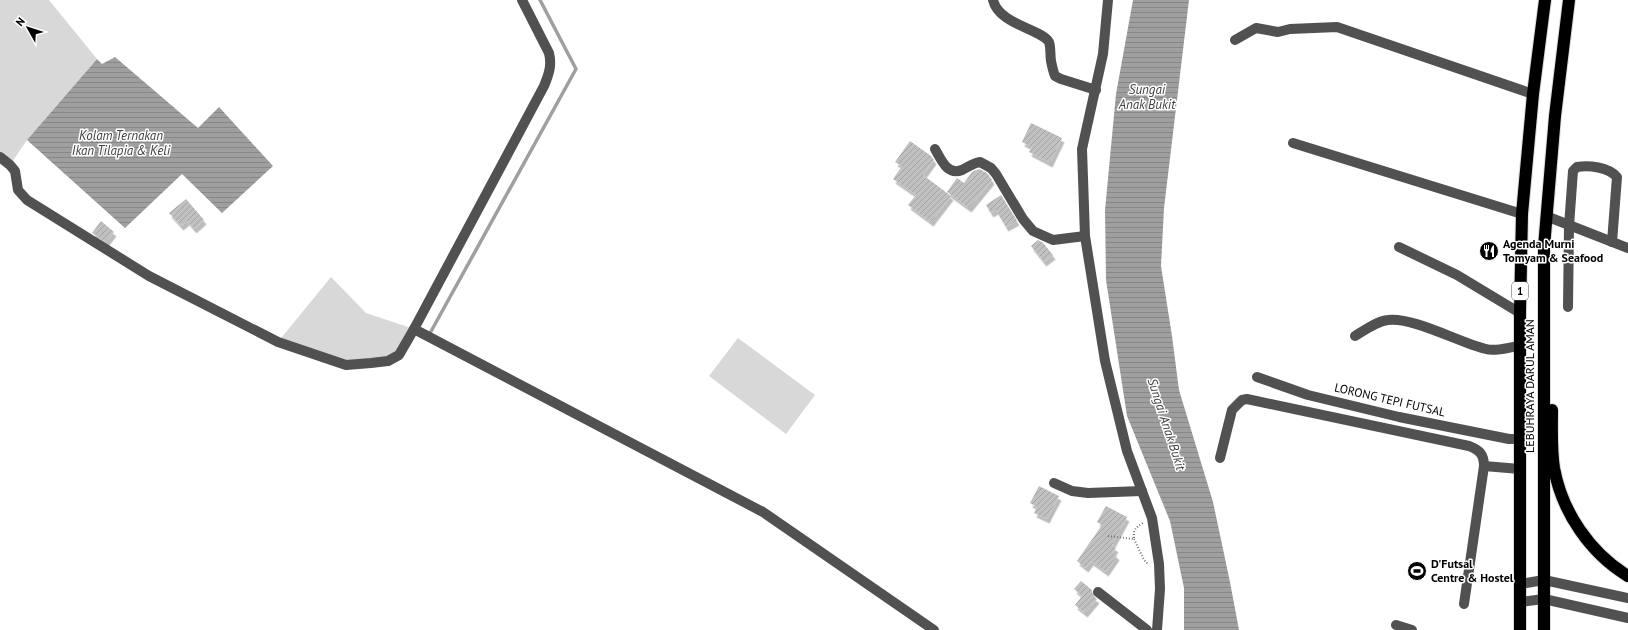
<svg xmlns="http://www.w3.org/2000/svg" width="1628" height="630" font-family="'PT Sans',sans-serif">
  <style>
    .grass { fill: #d8d8d8 }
    .water { fill: url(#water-rules) }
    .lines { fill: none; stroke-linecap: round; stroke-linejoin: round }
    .stream { stroke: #9f9f9f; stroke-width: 3.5 }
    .building { fill: url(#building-hatch); filter: url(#shadow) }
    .highway-casing { stroke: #dbdbdb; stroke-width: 14 }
    .path { stroke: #737373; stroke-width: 2; stroke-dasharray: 1 2; stroke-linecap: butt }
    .minor { stroke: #515151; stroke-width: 10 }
    .highway { stroke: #000; stroke-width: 12 }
    .labels { text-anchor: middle; stroke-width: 3; stroke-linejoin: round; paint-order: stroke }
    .shield { fill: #fff; stroke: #4c4c4c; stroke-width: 1 }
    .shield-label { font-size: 11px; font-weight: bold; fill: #000 }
    .poi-label { font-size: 12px; font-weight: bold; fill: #000; stroke: #fff; text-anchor: start }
    .street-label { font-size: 12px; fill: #000; stroke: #fff }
    .water-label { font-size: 13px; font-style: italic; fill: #404040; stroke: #fff }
  </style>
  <defs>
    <pattern id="water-rules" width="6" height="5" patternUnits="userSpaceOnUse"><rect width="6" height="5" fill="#9f9f9f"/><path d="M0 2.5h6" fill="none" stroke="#878787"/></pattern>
    <pattern id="building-hatch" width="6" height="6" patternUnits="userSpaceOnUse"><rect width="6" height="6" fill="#c0c0c0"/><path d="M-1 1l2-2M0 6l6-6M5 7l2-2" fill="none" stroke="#a3a3a3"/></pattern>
    <filter id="shadow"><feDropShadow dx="2.5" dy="4.5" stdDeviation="0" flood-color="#0004"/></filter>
  </defs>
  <rect width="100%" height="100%" fill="#fff"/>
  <g class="grass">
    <polygon points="0,0 49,0 97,59 27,140 10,165 0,158"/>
    <polygon points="331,277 366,313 414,329 399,355 346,365 278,342"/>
    <polygon points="738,338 815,395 786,434 709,376"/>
  </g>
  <g class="water">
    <polygon points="1133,0 1189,0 1164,208 1161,266 1172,336 1179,390 1213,502 1230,582 1239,630 1184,630 1184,588 1170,521 1127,416 1106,280 1105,210 1116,94"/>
    <polygon points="115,57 198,128 219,107 273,166 222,213 182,174 125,228 27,140 97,59 102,64"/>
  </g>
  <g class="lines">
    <polyline class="stream" points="429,335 576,69 540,0"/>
  </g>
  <g class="building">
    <polygon points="1031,123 1062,138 1050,163 1029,152 1032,147 1022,142"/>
    <polygon points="910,141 931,156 934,160 923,175 951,196 931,222 908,205 916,195 893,179 902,166 895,162"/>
    <polygon points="979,169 987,173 992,180 969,208 947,192 957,178 964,183 972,172"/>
    <polygon points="1001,195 1017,221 1006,227 996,210 991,213 986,205"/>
    <polygon points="186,199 204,220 194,229 187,221 181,226 169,213"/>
    <polygon points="101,221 114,232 106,242 92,233"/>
    <polygon points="1038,240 1043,243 1053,255 1044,262 1031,246"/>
    <polygon points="1039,486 1059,496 1047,519 1034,513 1037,507 1030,503"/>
    <polygon points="1106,506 1127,517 1112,545 1116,548 1113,552 1117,556 1106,572 1091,561 1086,568 1077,561 1102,525 1097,522"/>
    <polygon points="1081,581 1092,590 1092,595 1097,599 1085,613 1075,605 1082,596 1074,589"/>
  </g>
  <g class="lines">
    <defs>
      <g id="highway">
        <path d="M1552,410C1552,429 1551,449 1554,468C1562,512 1590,553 1628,576"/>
        <polyline points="1520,630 1520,313 1522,214 1533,94 1545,0"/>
        <polyline points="1544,630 1544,247 1555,116 1569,0"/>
      </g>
    </defs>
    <use href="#highway" class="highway-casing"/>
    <g class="path">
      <path d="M1108,536L1134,539C1133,530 1135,528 1143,523"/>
      <polyline points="1134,539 1144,560 1148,564"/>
    </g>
    <g class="minor">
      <path d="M522,0L549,53C552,65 549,74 544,86L414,329L763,512L934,630"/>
      <path d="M993,0C999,25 1042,29 1049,42C1051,48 1050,55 1051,61C1052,66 1053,71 1055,76L1061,79L1096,90"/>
      <polyline points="1108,0 1103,54 1082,149 1085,236 1105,361 1127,451 1152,518 1159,564 1160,589 1157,630"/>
      <polyline points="1235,40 1256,28 1278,32 1290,29 1337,27 1533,94"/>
      <polyline points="1293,143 1522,214"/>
      <path d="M935,149C941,159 947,176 962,170C968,167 973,163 980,162L991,168L996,174L1023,219L1033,231L1053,240L1085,236"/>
      <polyline points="0,157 10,165 15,171 18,190 27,200 149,276 278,342 346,365 371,363 388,361 399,355 414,329"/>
      <polyline points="1546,216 1628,248"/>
      <polyline points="1399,247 1457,275 1520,313"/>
      <path d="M1568,307L1569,226L1573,171L1577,167C1589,165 1608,167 1617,177L1612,242"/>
      <path d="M1355,336C1365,330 1377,321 1388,320C1414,317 1460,343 1486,349C1496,352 1509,347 1520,346"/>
      <polyline points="1257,377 1308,395 1399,417 1509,439 1519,439"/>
      <path d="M1220,458L1232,410L1242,400L1247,399L1469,446C1480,450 1484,455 1484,466L1464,604"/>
      <polyline points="1484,466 1520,469"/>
      <polyline points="1054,483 1072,491 1088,493 1142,491"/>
      <polyline points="1520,584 1544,580 1628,598"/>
      <polyline points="1098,592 1147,630"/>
      <polyline points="1520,602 1544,599 1628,618"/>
      <polyline points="1396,625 1412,630"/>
    </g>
    <use href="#highway" class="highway"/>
  </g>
  <defs>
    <symbol id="restaurant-disc" viewBox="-11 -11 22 22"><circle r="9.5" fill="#000" stroke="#fff"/><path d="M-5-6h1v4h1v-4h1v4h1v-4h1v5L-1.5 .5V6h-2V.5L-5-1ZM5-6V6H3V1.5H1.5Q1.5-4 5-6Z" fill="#fff"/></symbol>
    <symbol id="stadium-disc" viewBox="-11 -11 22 22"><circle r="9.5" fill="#000" stroke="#fff"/><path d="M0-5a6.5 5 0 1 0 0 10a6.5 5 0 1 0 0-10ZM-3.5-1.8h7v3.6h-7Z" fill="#fff"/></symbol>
  </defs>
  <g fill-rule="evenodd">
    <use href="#restaurant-disc" x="1478" y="240" width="22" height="22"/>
    <use href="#stadium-disc" x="1406" y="560" width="22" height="22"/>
  </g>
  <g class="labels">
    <rect class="shield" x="1512" y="282" width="16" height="18" rx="3"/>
    <g class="shield-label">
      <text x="1520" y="295">1</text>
    </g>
    <g class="poi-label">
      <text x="1503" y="248">Agenda Murni<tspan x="1503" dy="14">Tomyam &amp; Seafood</tspan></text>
      <text x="1431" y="568">D'Futsal<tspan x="1431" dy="14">Centre &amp; Hostel</tspan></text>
    </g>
    <g class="street-label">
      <text transform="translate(1530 386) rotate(-90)" y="4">LEBUHRAYA DARUL AMAN</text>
      <text transform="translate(1390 400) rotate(13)" y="4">LORONG TEPI FUTSAL</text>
    </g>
    <g class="water-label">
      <text x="1147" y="94">Sungai<tspan x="1147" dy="15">Anak Bukit</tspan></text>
      <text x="121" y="140">Kolam Ternakan<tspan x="121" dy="15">Ikan Tilapia &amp; Keli</tspan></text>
      <text transform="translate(1167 424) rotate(72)" y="5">Sungai Anak Bukit</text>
    </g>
  </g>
  <g transform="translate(28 28) rotate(309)" stroke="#ffffff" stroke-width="3" paint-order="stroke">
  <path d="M0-3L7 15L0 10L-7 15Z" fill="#000000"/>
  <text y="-6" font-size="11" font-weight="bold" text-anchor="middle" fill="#000000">N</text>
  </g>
</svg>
